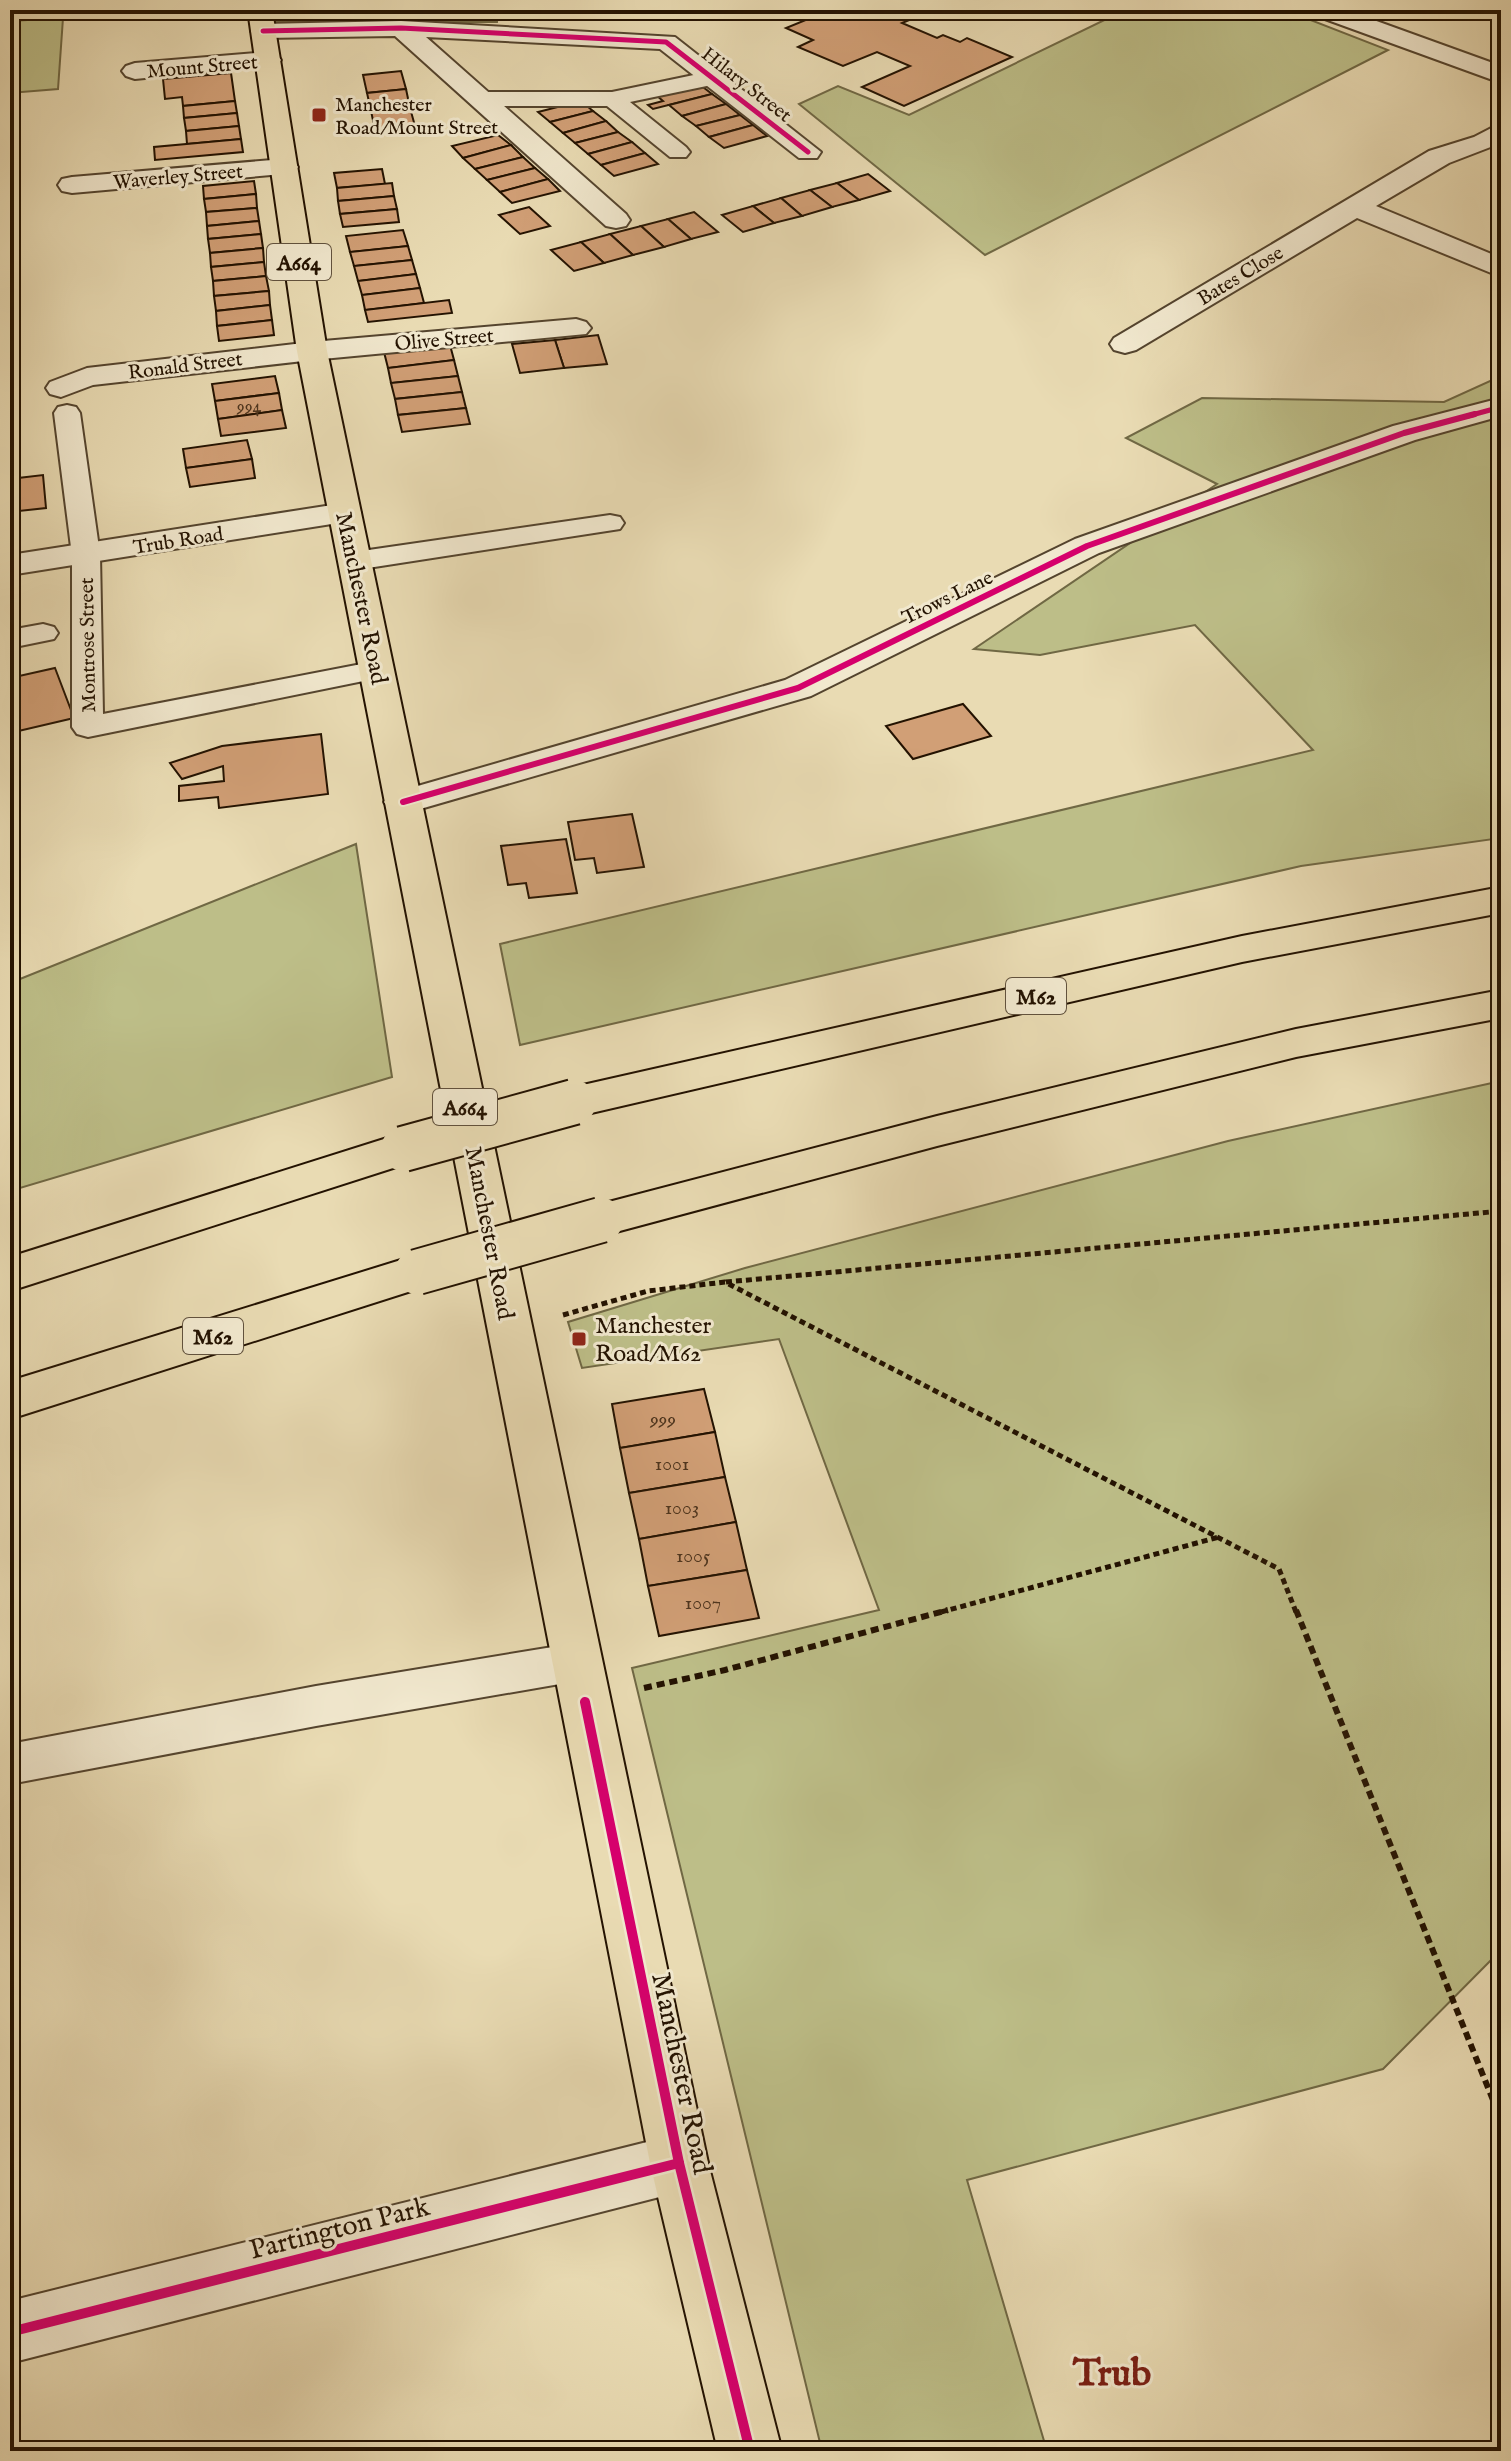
<svg xmlns="http://www.w3.org/2000/svg" width="1511" height="2461" font-family="'IM FELL English',serif">
  <style>
    .green { fill: #bdbe88; stroke: #706844; stroke-width: 2 }
    .building { fill: #d19f76; stroke: #231201; stroke-width: 2 }
    .lines { fill: none; stroke-linecap: round; stroke-linejoin: round }
    .service-casing { stroke: #54442e; stroke-width: 4 }
    .minor-casing { stroke: #54442e; stroke-width: 4 }
    .primary-casing { stroke: #231201; stroke-width: 4 }
    .motorway-casing { stroke: #231201; stroke-width: 4 }
    .path-far1 { stroke: #231201; stroke-width: 5; stroke-dasharray: 6 4; stroke-linecap: butt }
    .path { stroke: #231201; stroke-width: 6; stroke-dasharray: 8 5; stroke-linecap: butt }
    .service { fill: #f1e8ce; fill-rule: evenodd }
    .minor { fill: #f1e8ce; fill-rule: evenodd }
    .primary { fill: #e9dbb3; fill-rule: evenodd }
    .motorway { fill: #e9dbb3; fill-rule: evenodd }
    .motorway-bridge-casing { stroke: #231201; stroke-width: 48; stroke-linecap: butt }
    .motorway-bridge { stroke: #e9dbb3; stroke-width: 44 }
    .cycleway-far2-casing { stroke: #f1e8ce; stroke-width: 8 }
    .cycleway-far1-casing { stroke: #f1e8ce; stroke-width: 10 }
    .cycleway-casing { stroke: #f1e8ce; stroke-width: 15 }
    .cycleway-far2 { stroke: #d6006c; stroke-width: 5 }
    .cycleway-far1 { stroke: #d6006c; stroke-width: 6 }
    .cycleway { stroke: #d6006c; stroke-width: 10 }
    .poi-dot { fill: #8f2418; stroke: #f1e8ce; stroke-width: 3 }
    .labels { text-anchor: middle; stroke-width: 6; stroke-linejoin: round; paint-order: stroke }
    .far-number-label { font-size: 18px; fill: #4e351e }
    .far-street-label { font-size: 20px; fill: #231201; stroke: #f1e8ce }
    .far-poi-label { font-size: 20px; fill: #231201; stroke: #f1e8ce; text-anchor: start }
    .number-label { font-size: 20px; fill: #4e351e }
    .shield { fill: #f1e8ce; stroke: #61523e; stroke-width: 2 }
    .shield-label { font-size: 22px; font-weight: bold; fill: #231201 }
    .street-label { font-size: 24px; fill: #231201; stroke: #f1e8ce }
    .poi-label { font-size: 24px; fill: #231201; stroke: #f1e8ce; text-anchor: start }
    .near-street-label { font-size: 28px; fill: #231201; stroke: #f1e8ce }
    .near-district-label { font-size: 38px; font-weight: bold; fill: #7a1f14; stroke: #f1e8ce }
  </style>
  <rect width="100%" height="100%" fill="#e9dbb3"/>
  <filter id="stains"><feTurbulence type="fractalNoise" baseFrequency=".0025" numOctaves="4"/><feColorMatrix values="0 0 0 0 .2 0 0 0 0 .09 0 0 0 0 .02 0 0 0 .5 -.17"/></filter>
  <radialGradient id="worn" r=".72"><stop offset=".6" stop-color="#630" stop-opacity="0"/><stop offset="1" stop-color="#630" stop-opacity=".3"/></radialGradient>
  <g class="green">
    <polygon points="273,10 498,10 497,22 275,22"/>
    <polygon points="1125,10 1285,10 1388,50 985,255 799,104 838,86 909,115"/>
    <polygon points="63,18 58,89 10,93 10,21"/>
    <polygon points="1501,376 1501,838 1301,866 520,1045 500,944 1313,750 1195,625 1040,655 974,649 1217,484 1126,438 1202,398 1444,402"/>
    <polygon points="356,844 392,1077 10,1191 10,983"/>
    <polygon points="1501,1081 1501,1950 1383,2069 967,2180 1047,2451 822,2451 632,1668 879,1610 779,1339 582,1368 568,1322 745,1268 1228,1141"/>
  </g>
  <g class="building">
    <polygon points="830,10 933,10 902,23 937,38 943,35 960,42 967,38 1012,57 904,106 862,87 910,66 877,52 843,66 798,47 813,40 786,28"/>
    <polygon points="401,71 406,89 367,93 363,75"/>
    <polygon points="231,73 235,101 183,106 182,97 165,99 163,79"/>
    <polygon points="699,84 712,94 653,109 648,105 663,101 656,95"/>
    <polygon points="406,89 410,108 371,111 367,93"/>
    <polygon points="712,94 726,104 682,116 669,105"/>
    <polygon points="235,101 237,113 184,118 183,106"/>
    <polygon points="581,101 593,111 550,122 538,112"/>
    <polygon points="726,104 740,115 696,126 682,116"/>
    <polygon points="410,108 415,126 375,130 371,111"/>
    <polygon points="593,111 606,121 563,133 550,122"/>
    <polygon points="237,113 239,126 186,131 184,118"/>
    <polygon points="740,115 753,125 709,137 696,126"/>
    <polygon points="606,121 618,132 575,143 563,133"/>
    <polygon points="753,125 767,136 724,148 709,137"/>
    <polygon points="239,126 241,139 187,144 186,131"/>
    <polygon points="618,132 632,142 588,154 575,143"/>
    <polygon points="498,135 511,145 463,158 452,146"/>
    <polygon points="241,139 243,152 155,160 154,147"/>
    <polygon points="632,142 645,153 601,165 588,154"/>
    <polygon points="511,145 523,157 475,169 463,158"/>
    <polygon points="645,153 658,164 614,176 601,165"/>
    <polygon points="523,157 535,168 487,180 475,169"/>
    <polygon points="535,168 548,179 500,192 487,180"/>
    <polygon points="382,169 385,184 337,188 334,173"/>
    <polygon points="868,174 890,191 859,200 837,183"/>
    <polygon points="548,179 560,191 512,203 500,192"/>
    <polygon points="254,181 256,194 204,199 203,186"/>
    <polygon points="392,183 394,196 338,201 337,188"/>
    <polygon points="837,183 859,200 832,207 810,190"/>
    <polygon points="810,190 832,207 802,216 781,198"/>
    <polygon points="256,194 257,208 206,212 204,199"/>
    <polygon points="394,196 397,209 340,214 338,201"/>
    <polygon points="781,198 802,216 774,223 753,206"/>
    <polygon points="753,206 774,223 743,232 722,215"/>
    <polygon points="529,207 550,226 520,234 499,215"/>
    <polygon points="257,208 259,221 207,226 206,212"/>
    <polygon points="397,209 399,222 343,227 340,214"/>
    <polygon points="694,212 718,232 691,239 668,219"/>
    <polygon points="668,219 691,239 664,247 641,226"/>
    <polygon points="259,221 261,234 208,239 207,226"/>
    <polygon points="641,226 664,247 633,255 610,234"/>
    <polygon points="403,230 408,246 350,252 346,236"/>
    <polygon points="261,234 263,248 210,253 208,239"/>
    <polygon points="610,234 633,255 604,263 581,242"/>
    <polygon points="581,242 604,263 574,271 551,250"/>
    <polygon points="408,246 412,260 354,266 350,252"/>
    <polygon points="263,248 264,262 211,267 210,253"/>
    <polygon points="412,260 416,274 358,281 354,266"/>
    <polygon points="264,262 266,276 213,281 211,267"/>
    <polygon points="416,274 420,288 362,295 358,281"/>
    <polygon points="266,276 269,291 214,296 213,281"/>
    <polygon points="420,288 424,303 365,310 362,295"/>
    <polygon points="269,291 270,305 216,311 214,296"/>
    <polygon points="449,300 452,313 368,322 365,310"/>
    <polygon points="270,305 272,320 217,326 216,311"/>
    <polygon points="272,320 274,335 219,341 217,326"/>
    <polygon points="598,335 607,364 564,368 555,340"/>
    <polygon points="555,340 564,368 520,373 512,344"/>
    <polygon points="450,345 454,360 388,368 384,352"/>
    <polygon points="454,360 458,376 391,383 388,368"/>
    <polygon points="275,376 279,393 215,401 212,384"/>
    <polygon points="458,376 462,392 395,399 391,383"/>
    <polygon points="462,392 466,408 398,415 395,399"/>
    <polygon points="279,393 282,410 218,419 215,401"/>
    <polygon points="466,408 470,424 402,432 398,415"/>
    <polygon points="282,410 286,428 221,436 218,419"/>
    <polygon points="247,440 252,459 186,468 183,449"/>
    <polygon points="252,459 255,478 190,487 186,468"/>
    <polygon points="43,475 46,508 10,512 10,479"/>
    <polygon points="55,668 74,718 10,733 10,678"/>
    <polygon points="963,704 991,736 913,759 886,726"/>
    <polygon points="321,734 328,794 219,808 218,797 179,801 179,786 224,781 223,766 182,779 170,763 222,746"/>
    <polygon points="632,814 644,867 597,873 594,858 575,860 568,822"/>
    <polygon points="566,839 577,893 529,898 526,883 508,885 501,846"/>
    <polygon points="704,1389 715,1432 620,1448 612,1404"/>
    <polygon points="715,1432 725,1477 629,1493 620,1448"/>
    <polygon points="725,1477 736,1522 639,1539 629,1493"/>
    <polygon points="736,1522 747,1570 648,1586 639,1539"/>
    <polygon points="747,1570 759,1618 659,1636 648,1586"/>
  </g>
  <g class="lines">
    <defs>
      <g id="service">
        <path d="M1171,10H1234C1224,21 1181,21 1171,10Z"/>
        <polygon points="713,71 721,73 724,78 721,83 630,102 686,147 690,152 686,157 670,157 607,106 481,106 470,99 481,92 612,92"/>
        <polygon points="67,405 76,407 80,413 100,555 103,714 377,661 388,664 392,670 388,676 88,737 77,734 72,727 72,555 54,413 58,407"/>
        <polygon points="610,515 620,517 624,523 620,529 355,570 345,567 341,561 345,555 355,552"/>
        <polygon points="43,624 54,627 58,633 54,639 10,648 10,630"/>
        <polygon points="577,1643 593,1648 599,1662 593,1676 577,1681 316,1726 10,1784 10,1744 316,1686"/>
      </g>
      <g id="minor">
        <polygon points="1311,10 1346,10 1501,66 1501,83 1314,15"/>
        <polygon points="401,21 675,37 821,152 817,158 799,158 660,49 426,37 626,214 630,220 626,226 616,228 606,226 395,36 263,38 254,36 251,31 254,26 263,24"/>
        <polygon points="268,52 277,55 281,60 277,65 135,79 126,76 122,71 126,66 135,63"/>
        <polygon points="1501,123 1501,143 1449,163 1376,206 1501,258 1501,277 1357,218 1136,350 1125,353 1114,350 1110,344 1114,338 1429,151 1474,137"/>
        <polygon points="284,159 294,161 298,167 294,173 72,193 62,191 58,185 62,179 72,177"/>
        <polygon points="576,319 586,322 591,328 586,334 312,360 93,385 61,397 50,394 46,388 50,382 87,368 312,342"/>
        <polygon points="1501,398 1501,416 1415,440 1099,553 811,696 403,814 390,810 384,802 390,794 785,680 1075,539 1393,426"/>
        <polygon points="345,503 357,506 361,513 357,520 10,575 10,555"/>
        <polygon points="679,2134 700,2142 708,2163 700,2184 679,2192 10,2363 10,2301"/>
      </g>
      <polygon id="primary" points="248,10 272,10 327,351 708,2163 782,2451 718,2451 650,2163 297,351"/>
      <g id="motorway">
        <polygon points="1501,887 1501,913 1242,962 574,1117 559,1113 553,1102 559,1091 574,1087 1242,936"/>
        <polygon points="1501,990 1501,1018 1296,1057 937,1146 601,1236 586,1232 579,1220 586,1208 601,1204 937,1116 1296,1029"/>
        <polygon points="403,1133 418,1138 424,1149 418,1160 10,1291 10,1257"/>
        <polygon points="417,1255 433,1260 439,1272 433,1284 10,1419 10,1381"/>
      </g>
    </defs>
    <use href="#service" class="service-casing"/>
    <use href="#minor" class="minor-casing"/>
    <use href="#primary" class="primary-casing"/>
    <use href="#motorway" class="motorway-casing"/>
    <g class="path-far1">
      <polyline points="726,1282 1501,1211"/>
      <polyline points="563,1315 648,1291 725,1282 1279,1569 1296,1612"/>
      <polyline points="941,1612 1219,1537"/>
    </g>
    <g class="path">
      <polyline points="1296,1610 1501,2120"/>
      <polyline points="644,1688 725,1670 948,1610"/>
    </g>
    <use href="#service" class="service"/>
    <use href="#minor" class="minor"/>
    <use href="#primary" class="primary"/>
    <use href="#motorway" class="motorway"/>
    <defs>
      <g id="motorway-bridge">
        <polyline points="403,1149 574,1102"/>
        <polyline points="417,1272 601,1220"/>
      </g>
    </defs>
    <use href="#motorway-bridge" class="motorway-bridge-casing"/>
    <use href="#motorway-bridge" class="motorway-bridge"/>
    <defs>
      <g id="cycleway-far2">
        <polyline points="263,31 401,28 666,42 808,152"/>
        <polyline points="1468,416 1501,407"/>
      </g>
      <polyline id="cycleway-far1" points="403,802 798,688 1087,546 1404,433 1475,414"/>
      <g id="cycleway">
        <polyline points="585,1702 679,2163 750,2451"/>
        <polyline points="10,2332 679,2163"/>
      </g>
    </defs>
    <use href="#cycleway-far2" class="cycleway-far2-casing"/>
    <use href="#cycleway-far1" class="cycleway-far1-casing"/>
    <use href="#cycleway" class="cycleway-casing"/>
    <use href="#cycleway-far2" class="cycleway-far2"/>
    <use href="#cycleway-far1" class="cycleway-far1"/>
    <use href="#cycleway" class="cycleway"/>
  </g>
  <g class="poi-dot">
    <rect x="311" y="107" width="16" height="16" rx="4"/>
    <rect x="571" y="1331" width="16" height="16" rx="4"/>
  </g>
  <g class="labels">
    <g class="far-number-label">
      <text x="249" y="412">994</text>
    </g>
    <g class="far-street-label">
      <text transform="translate(202 66) rotate(-5)" y="7">Mount Street</text>
      <text transform="translate(747 84) rotate(38)" y="7">Hilary Street</text>
      <text transform="translate(178 176) rotate(-5)" y="7">Waverley Street</text>
      <text transform="translate(1240 275) rotate(-31)" y="7">Bates Close</text>
      <text transform="translate(444 339) rotate(-5)" y="7">Olive Street</text>
      <text transform="translate(185 365) rotate(-7)" y="7">Ronald Street</text>
      <text transform="translate(178 540) rotate(-9)" y="7">Trub Road</text>
      <text transform="translate(947 597) rotate(-26)" y="7">Trows Lane</text>
      <text transform="translate(87 645) rotate(-91)" y="7">Montrose Street</text>
    </g>
    <g class="far-poi-label">
      <text x="335" y="111">Manchester<tspan x="335" dy="23">Road/Mount Street</tspan></text>
    </g>
    <g class="number-label">
      <text x="663" y="1425">999</text>
      <text x="672" y="1470">1001</text>
      <text x="682" y="1514">1003</text>
      <text x="693" y="1562">1005</text>
      <text x="703" y="1609">1007</text>
    </g>
    <g class="shield">
      <rect x="267" y="244" width="64" height="36" rx="6"/>
      <rect x="1006" y="978" width="60" height="36" rx="6"/>
      <rect x="433" y="1089" width="64" height="36" rx="6"/>
      <rect x="183" y="1318" width="60" height="36" rx="6"/>
    </g>
    <g class="shield-label">
      <text x="299" y="270">A664</text>
      <text x="1036" y="1004">M62</text>
      <text x="465" y="1115">A664</text>
      <text x="213" y="1344">M62</text>
    </g>
    <g class="street-label">
      <text transform="translate(362 598) rotate(78)" y="8">Manchester Road</text>
      <text transform="translate(490 1233) rotate(79)" y="8">Manchester Road</text>
    </g>
    <g class="poi-label">
      <text x="595" y="1333">Manchester<tspan x="595" dy="28">Road/M62</tspan></text>
    </g>
    <g class="near-street-label">
      <text transform="translate(683 2073) rotate(78)" y="10">Manchester Road</text>
      <text transform="translate(339 2227) rotate(-14)" y="10">Partington Park</text>
    </g>
    <g class="near-district-label">
      <text x="1112" y="2385">Trub</text>
    </g>
  </g>
  <rect width="1511" height="2461" fill="none" stroke="#e9dbb3" stroke-width="40"/>
  <rect x="12" y="12" width="1487" height="2437" fill="none" stroke="#231201" stroke-width="4"/>
  <rect x="20" y="20" width="1471" height="2421" fill="none" stroke="#231201" stroke-width="2"/>
  <rect width="100%" height="100%" filter="url(#stains)"/>
  <rect width="100%" height="100%" fill="url(#worn)"/>
</svg>
